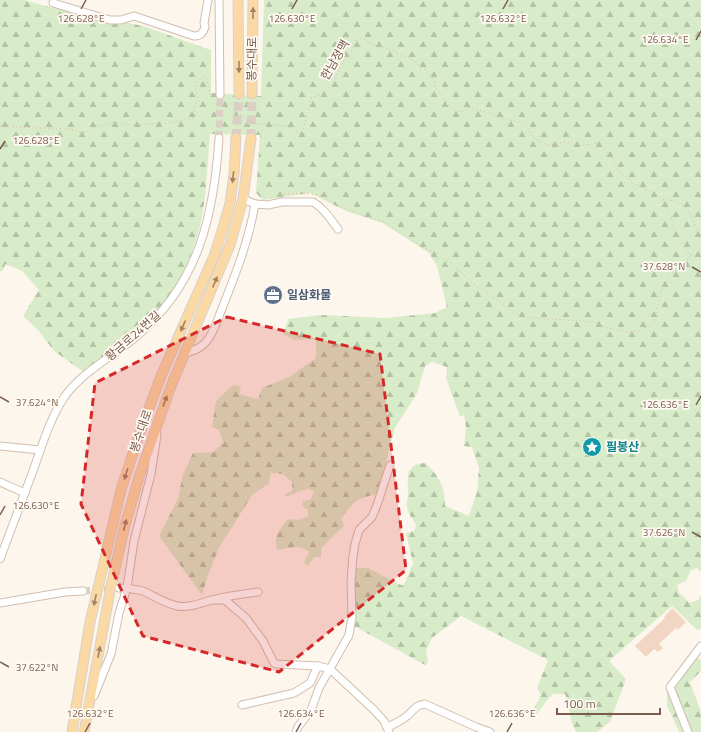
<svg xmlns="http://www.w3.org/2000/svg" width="701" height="732" font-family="'Titillium Web','Noto Sans KR',sans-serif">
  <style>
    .forest { fill: url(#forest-firs) }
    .building { fill: #f3d5c3 }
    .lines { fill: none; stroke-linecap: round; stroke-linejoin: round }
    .minor-tunnel { stroke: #dcd0c4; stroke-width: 7; stroke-dasharray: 7 3.5; stroke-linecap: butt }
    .major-tunnel { stroke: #dcd0c4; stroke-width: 9; stroke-dasharray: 9 4.5; stroke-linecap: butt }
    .minor-casing { stroke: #d1beb0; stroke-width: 9 }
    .major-casing { stroke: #dad1cd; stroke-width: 11 }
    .path { stroke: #d9b8a5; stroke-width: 1; stroke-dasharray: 1 3; stroke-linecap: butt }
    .minor { stroke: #fff; stroke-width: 7 }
    .major { stroke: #fbd9a5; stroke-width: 9 }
    .oneway { fill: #a18267 }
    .marked { fill: #d62828; fill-opacity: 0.2; stroke: #d62828; stroke-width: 3; stroke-dasharray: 8 5; stroke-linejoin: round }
    .ticks { fill: none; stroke: #7a5c4d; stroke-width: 1.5 }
    .labels { text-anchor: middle; stroke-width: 3.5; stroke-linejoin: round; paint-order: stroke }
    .street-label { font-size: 12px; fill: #7a5c4d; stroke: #fffaf3 }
    .service-label { font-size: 12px; font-weight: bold; fill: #4e5e75; stroke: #fffaf3; text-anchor: start }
    .culture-label { font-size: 12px; font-weight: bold; fill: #0d838f; stroke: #fffaf3; text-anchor: start }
    .ticks-label { font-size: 10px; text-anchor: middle; fill: #7a5c4d; stroke: #fffaf3; stroke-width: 3.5; stroke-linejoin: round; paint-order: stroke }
  </style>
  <defs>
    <pattern id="forest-firs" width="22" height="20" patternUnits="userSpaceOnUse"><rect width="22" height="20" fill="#d8ecc9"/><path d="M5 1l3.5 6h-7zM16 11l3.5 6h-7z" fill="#b4c2a5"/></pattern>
  </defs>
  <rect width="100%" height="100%" fill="#fdf6ec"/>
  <g class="forest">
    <path d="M0,0H25L45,6L143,26L211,50V93L261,96L264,0H701V572L697,568L691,570L686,581L677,585L679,593L690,603L698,600L701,596V629L697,630L672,606L611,659L610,662L626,679L610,722L597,732H576C569,720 570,707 565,694H553C543,703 540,714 529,719L541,695L537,688L548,660L461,616L432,638L426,651L428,662L425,665L354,626L353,573L355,568H368L403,586L413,564L406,533L414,531L416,525C413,519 408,514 407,507C406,504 408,499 408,495C408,479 404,464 425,463C439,476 445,486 445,506L469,516L477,492L479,468L472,447L464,446L466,428L464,415L460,417L446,378L447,367L432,362L425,366L417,393L395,428L377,494C357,498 353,502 341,519L344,526L321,548V557H314L308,566L304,563L309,552C302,544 287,548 277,550C273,536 280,529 288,519L298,520L308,516V510L302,506L303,501L310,500L314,492L309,489L300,491L286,497L285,494L292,491V482L283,474L271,473L268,484L252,495L219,548L208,575L202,595L159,536L178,499L183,474L193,453L213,452L223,443L219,430L212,427L216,401L233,385L241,386L239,394L258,399L262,388L289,377L316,358V339L294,340L283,334L288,319L321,315L385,318L435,313L447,307L437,266L429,253L383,223L348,212L310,193L263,200L256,193L260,135L210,134C208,157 207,181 204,204C199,244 180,287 153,316C133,338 108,355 85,373L54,351L38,330L23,316L39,290L22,271L5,264L4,269L0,272Z"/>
    <polygon points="697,658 701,660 701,671 690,682 701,712 701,732 679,732 667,705 667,692"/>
  </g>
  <polygon class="building" points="672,608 686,622 678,630 676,628 659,644 663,648 658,652 654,649 646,657 635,646 665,618 664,617"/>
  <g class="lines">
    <g class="minor-tunnel">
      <polyline points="219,138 220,95"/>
      <polyline points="83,591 119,588"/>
    </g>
    <g class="major-tunnel">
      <polyline points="236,138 239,94"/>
      <polyline points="251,138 252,94"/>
    </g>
    <defs>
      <g id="minor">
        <polyline points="219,0 220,95"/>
        <path d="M53,3L110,20H121L134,16L194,36C201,36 203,33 205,27L204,23L208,0"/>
        <path d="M255,204L268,205L282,202H313C324,208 331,220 338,229"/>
        <path d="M184,354C192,351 200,349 206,342C214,333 218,318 223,306C236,273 249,240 255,204L243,199"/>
        <polyline points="0,446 40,450"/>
        <polyline points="0,482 25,493"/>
        <path d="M0,559C11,530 22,500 33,471C42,446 50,418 65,396C83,371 114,356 137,336C199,283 214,215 219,138"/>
        <path d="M119,588C127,588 135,589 143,591C154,596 164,603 177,606C190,608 200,603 212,600C227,596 242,594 258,592"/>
        <polyline points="212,600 225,600 246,618 263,641 274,663 276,664 318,666 330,669 374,710 384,721 389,732"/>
        <polyline points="0,603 65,592 83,591"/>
        <polyline points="94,696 111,654 119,613 127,588 134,541 151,474 157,435"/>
        <polyline points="242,705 294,693 310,683 318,666"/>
        <path d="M388,727C394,724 401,721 407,716C414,710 416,705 425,704L476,727L490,732"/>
        <polyline points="296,732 298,727 311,710 319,688 349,635 352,617 351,582 353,556 355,544 359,530 372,517 377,505 390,465"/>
        <polyline points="688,732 670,687 701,646"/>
      </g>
      <g id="major">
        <polyline points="238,0 239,94"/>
        <polyline points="252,94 253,0"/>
        <polyline points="72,732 90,622 121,490 139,435 161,376 214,256 223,228 230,203 234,174 236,138"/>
        <polyline points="84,732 111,586 125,525 140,474 171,386 230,245 243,199 251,138"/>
      </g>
    </defs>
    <use href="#minor" class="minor-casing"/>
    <use href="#major" class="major-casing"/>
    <g class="path">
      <polyline points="219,103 226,108 240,114 253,123 287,126 302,134 311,98 323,94 332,84 345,58 351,53 353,46 358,36 375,45 389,49 413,60 430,74 434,80 436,89 452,108 462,112 468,107 496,115 501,118 523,123 527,126 533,138 548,145 567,142 578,146 599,143 614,160 614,163 618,168 621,174 629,179 634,184 651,191 662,199 673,221 673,227 689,255 701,256"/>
      <polyline points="0,126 36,128 54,128 75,130 80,132 88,132 96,126 115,122 133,125 168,123 194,118 194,107 199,100 195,88 198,81 205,74 210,94 212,97"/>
      <polyline points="284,194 303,193 321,195 336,205 383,222 423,247 440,255 453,265 477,287 481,288 513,312 524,317 593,322 608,328 629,332 639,331 652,324 656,317 660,293 668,277 689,258 689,256"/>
      <path d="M663,199C687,202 690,211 698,233L701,235"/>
    </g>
    <use href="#minor" class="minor"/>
    <use href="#major" class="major"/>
  </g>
  <defs><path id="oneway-solid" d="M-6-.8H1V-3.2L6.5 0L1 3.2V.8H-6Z"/></defs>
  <g class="oneway">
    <use href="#oneway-solid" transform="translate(253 13) rotate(-89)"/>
    <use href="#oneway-solid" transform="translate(239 67) rotate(90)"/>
    <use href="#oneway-solid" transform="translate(233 177) rotate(97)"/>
    <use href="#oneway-solid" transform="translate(215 282) rotate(-67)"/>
    <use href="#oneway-solid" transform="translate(183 326) rotate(114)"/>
    <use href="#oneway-solid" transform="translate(165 401) rotate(-70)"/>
    <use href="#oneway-solid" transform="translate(126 474) rotate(108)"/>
    <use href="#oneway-solid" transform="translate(125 525) rotate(-76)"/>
    <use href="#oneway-solid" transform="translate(95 600) rotate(102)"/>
    <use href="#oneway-solid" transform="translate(99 652) rotate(-79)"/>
  </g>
  <path class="marked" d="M227,317L380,354L406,570L279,672L143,636L81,504L95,383Z"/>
  <path class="ticks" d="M81,9L86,0M292,9L297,0M503,9L508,0M696,40L701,31M0,149L5,141M692,267L701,272M0,397L9,402M696,405L701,396M0,515L5,506M692,532L701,537M0,662L9,667M85,732L90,723M296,732L301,723M507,732L512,723"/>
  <defs>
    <symbol id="office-disc" viewBox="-11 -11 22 22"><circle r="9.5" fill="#5c6f8a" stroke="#fffaf3"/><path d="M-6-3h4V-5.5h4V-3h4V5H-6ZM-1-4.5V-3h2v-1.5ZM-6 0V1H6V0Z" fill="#fff"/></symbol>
    <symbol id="sight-disc" viewBox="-11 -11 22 22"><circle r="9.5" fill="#0f9aa8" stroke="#fffaf3"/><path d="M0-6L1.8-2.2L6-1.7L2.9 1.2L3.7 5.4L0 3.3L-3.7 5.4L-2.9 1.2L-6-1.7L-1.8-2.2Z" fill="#fff"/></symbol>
  </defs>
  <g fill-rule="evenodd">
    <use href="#office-disc" x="262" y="284" width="22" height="22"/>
    <use href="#sight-disc" x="581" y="436" width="22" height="22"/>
  </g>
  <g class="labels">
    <g class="street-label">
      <text transform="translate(252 59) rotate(-89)" y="4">봉수대로</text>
      <text transform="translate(335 60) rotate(-60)" y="4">한남정맥</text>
      <text transform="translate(133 336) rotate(-41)" y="4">황금로24번길</text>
      <text transform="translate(141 431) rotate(-71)" y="4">봉수대로</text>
    </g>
    <g class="service-label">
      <text x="287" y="299">일삼화물</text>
    </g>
    <g class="culture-label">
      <text x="606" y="451">필봉산</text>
    </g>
  </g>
  <g class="ticks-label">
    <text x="81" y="22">126.628°E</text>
    <text x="292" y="22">126.630°E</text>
    <text x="503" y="22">126.632°E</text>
    <text x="665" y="43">126.634°E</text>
    <text x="36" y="144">126.628°E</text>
    <text x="664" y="270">37.628°N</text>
    <text x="37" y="406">37.624°N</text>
    <text x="665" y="408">126.636°E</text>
    <text x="36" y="509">126.630°E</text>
    <text x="664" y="536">37.626°N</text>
    <text x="37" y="671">37.622°N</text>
    <text x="90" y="717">126.632°E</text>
    <text x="301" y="717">126.634°E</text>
    <text x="512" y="717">126.636°E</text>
  </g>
  <path d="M557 708v6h103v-6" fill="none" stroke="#7a5c4d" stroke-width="2"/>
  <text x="563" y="708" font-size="12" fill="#7a5c4d" stroke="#fffaf3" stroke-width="3" paint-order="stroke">100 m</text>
</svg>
